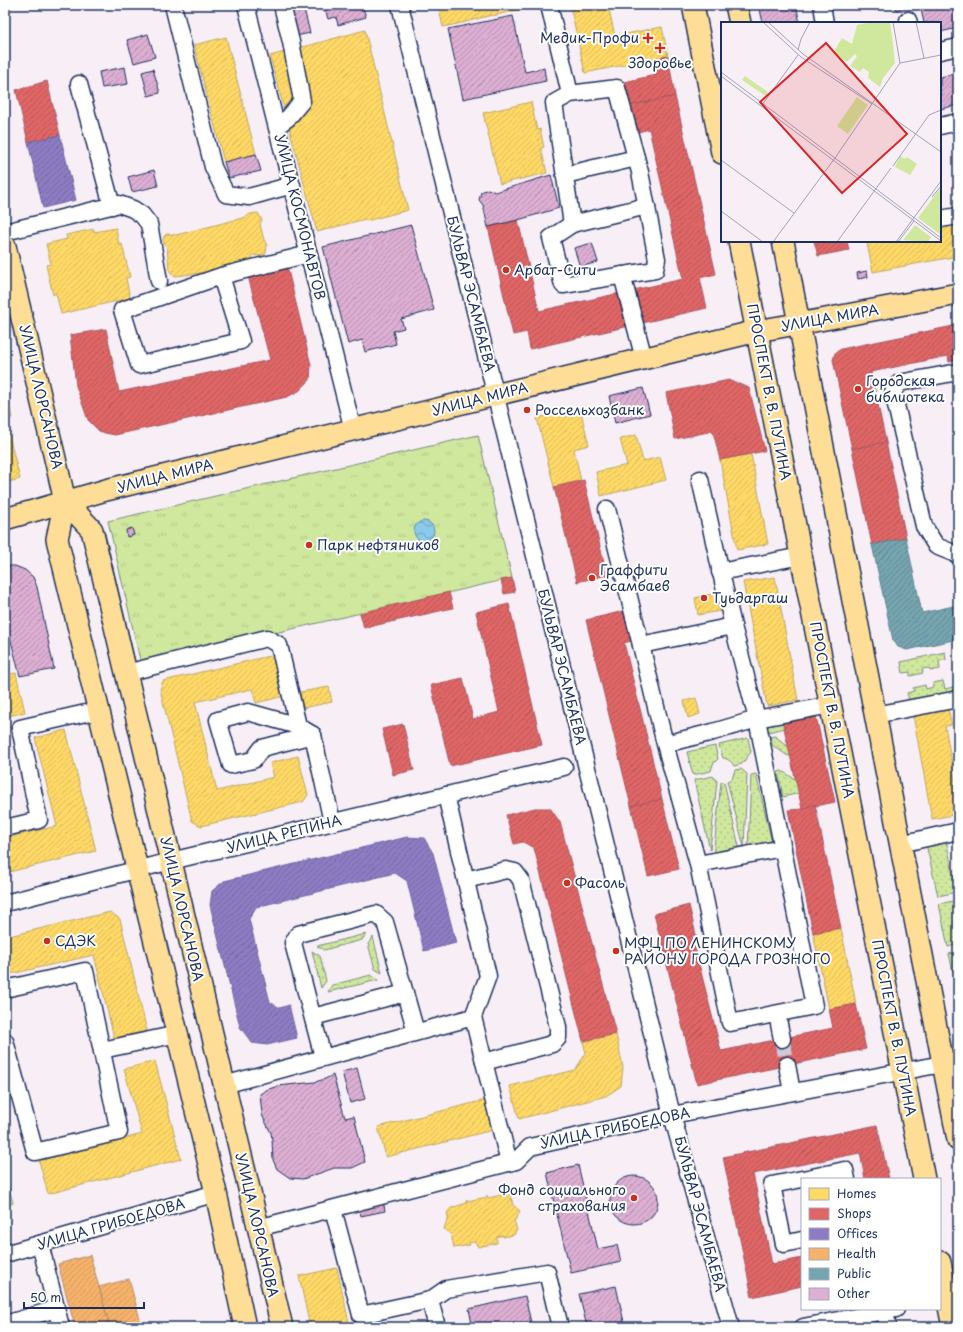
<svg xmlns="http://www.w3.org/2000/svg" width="963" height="1332" font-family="'Playpen Sans',sans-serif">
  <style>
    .grass { fill: url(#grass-dots); stroke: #768c7e }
    .park { fill: url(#park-tufts); stroke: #768c7e }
    .garden { fill: #d0e89d; stroke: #768c7e }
    .water { fill: url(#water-waves); stroke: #5e8cb3 }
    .homes { fill: url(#homes-hatch); stroke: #bba664 }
    .shops { fill: url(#shops-hatch); stroke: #a55664 }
    .offices { fill: url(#offices-hatch); stroke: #6c65a5 }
    .health { fill: url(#health-hatch); stroke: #b48b67 }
    .public { fill: url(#public-hatch); stroke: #5b8297 }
    .building { fill: url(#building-hatch); stroke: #1b2f5e }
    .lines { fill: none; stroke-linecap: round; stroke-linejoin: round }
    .minor-tunnel { stroke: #ccc9d8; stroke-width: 16; stroke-dasharray: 16 8; stroke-linecap: butt }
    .minor-casing { stroke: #1b2f5e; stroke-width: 19 }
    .major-casing { stroke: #1b2f5e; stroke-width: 24 }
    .minor { stroke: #fff; stroke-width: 16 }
    .major { stroke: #fedd96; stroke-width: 21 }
    .poi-dot { fill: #c8321e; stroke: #fff; stroke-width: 1.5 }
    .labels { text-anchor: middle; stroke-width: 4; stroke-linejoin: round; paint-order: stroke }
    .poi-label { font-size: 14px; fill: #1b2f5e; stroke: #fff; text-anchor: start }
    .street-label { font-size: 14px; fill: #1b2f5e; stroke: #fff }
    .inset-road { fill: none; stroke: #a0a2b9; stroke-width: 1 }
    .view { fill: #d62828; fill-opacity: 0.15; stroke: #d62828; stroke-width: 2 }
    .inset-edge { fill: none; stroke: #1b2f5e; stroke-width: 2 }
  </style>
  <defs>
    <pattern id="grass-dots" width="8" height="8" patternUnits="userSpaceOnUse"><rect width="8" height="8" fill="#d0e89d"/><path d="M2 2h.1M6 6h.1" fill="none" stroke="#b2c78a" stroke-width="1.8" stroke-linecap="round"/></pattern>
    <pattern id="park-tufts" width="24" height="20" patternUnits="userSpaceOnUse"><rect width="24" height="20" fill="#d0e89d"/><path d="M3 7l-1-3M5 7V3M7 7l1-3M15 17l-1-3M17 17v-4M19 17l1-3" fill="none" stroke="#b2c78a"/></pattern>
    <pattern id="water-waves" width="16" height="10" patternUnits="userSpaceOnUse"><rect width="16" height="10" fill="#8acaeb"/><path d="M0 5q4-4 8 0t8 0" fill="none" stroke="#70a4c2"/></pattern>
    <pattern id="homes-hatch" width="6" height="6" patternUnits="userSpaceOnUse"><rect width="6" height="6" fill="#ffd966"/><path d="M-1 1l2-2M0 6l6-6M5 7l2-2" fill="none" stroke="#dabb5b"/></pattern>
    <pattern id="shops-hatch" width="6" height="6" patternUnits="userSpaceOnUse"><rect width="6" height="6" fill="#e06666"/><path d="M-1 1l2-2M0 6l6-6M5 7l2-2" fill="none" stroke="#b55457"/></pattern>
    <pattern id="offices-hatch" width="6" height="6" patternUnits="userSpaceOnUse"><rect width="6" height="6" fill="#8e7cc3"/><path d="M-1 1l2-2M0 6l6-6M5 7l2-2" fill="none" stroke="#7366a2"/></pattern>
    <pattern id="health-hatch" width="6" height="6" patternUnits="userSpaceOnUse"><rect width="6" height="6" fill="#f6b26b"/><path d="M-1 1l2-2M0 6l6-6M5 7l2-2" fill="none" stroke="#d2995f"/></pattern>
    <pattern id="public-hatch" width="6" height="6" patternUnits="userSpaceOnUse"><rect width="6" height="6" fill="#76a5af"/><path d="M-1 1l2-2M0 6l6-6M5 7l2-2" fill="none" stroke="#608792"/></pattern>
    <pattern id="building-hatch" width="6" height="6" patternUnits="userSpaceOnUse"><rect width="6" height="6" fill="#dcafd3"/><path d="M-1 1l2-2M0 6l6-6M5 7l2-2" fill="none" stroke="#b28fae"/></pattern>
  </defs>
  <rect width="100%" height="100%" fill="#f8eff6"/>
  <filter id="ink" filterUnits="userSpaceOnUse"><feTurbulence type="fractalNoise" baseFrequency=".025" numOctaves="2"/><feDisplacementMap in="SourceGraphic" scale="8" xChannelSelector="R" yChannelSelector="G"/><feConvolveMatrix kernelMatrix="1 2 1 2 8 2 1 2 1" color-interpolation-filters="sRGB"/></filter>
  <g filter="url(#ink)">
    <g class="grass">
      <polygon points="105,533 136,665 130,666 99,535"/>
      <polygon points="945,652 946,660 939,661 940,669 930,671 929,668 922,669 923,673 910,676 910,672 903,673 901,662"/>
      <polygon points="943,681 945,689 953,687 954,695 910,704 907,693 914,691 913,688 925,685 926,689 933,687 933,683"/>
      <polygon points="801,718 802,724 764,733 763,727"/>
      <polygon points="775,736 796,753 788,756 772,745 770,737"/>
      <path d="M748,738L751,752L742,764L734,766C731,761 728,759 723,758L719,745Z"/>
      <polygon points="715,746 718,759 713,764 711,771 693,775 687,752"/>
      <polygon points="741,769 747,774 744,847 727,781 732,779 735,770"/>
      <polygon points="782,771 812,790 783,797 778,772"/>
      <polygon points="756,774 772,843 748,849 751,775"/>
      <polygon points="713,776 717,781 710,850 694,780"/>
      <polygon points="721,782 724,782 740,851 713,857"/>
      <polygon points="946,840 957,892 938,896 926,844"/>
      <polygon points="958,900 958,944 948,947 939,904"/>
      <polygon points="366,934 362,940 324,950 317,946"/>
      <polygon points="373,937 382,973 375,969 368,944"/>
      <polygon points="312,951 320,956 326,981 321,988"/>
      <polygon points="958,952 958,994 949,954"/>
      <polygon points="371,975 378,980 328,992 332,985"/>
    </g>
    <polygon class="park" points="478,435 512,578 141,664 108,521"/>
    <polygon class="garden" points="5,1175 13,1203 5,1206"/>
    <circle class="water" cx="424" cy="531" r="10"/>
    <g class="homes">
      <polygon points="438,5 539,5 492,16 492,15 462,23 443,27"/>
      <polygon points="570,5 608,5 615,36 662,27 668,56 585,73"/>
      <polygon points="365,30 408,210 366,221 365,219 317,232 270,56"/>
      <polygon points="226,37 256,154 224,162 194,45"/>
      <polygon points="531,102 537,130 540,129 544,147 541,148 547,173 500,184 483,113"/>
      <polygon points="258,213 262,220 260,224 264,240 267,245 266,253 261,256 252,255 252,260 246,263 236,264 234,269 176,276 173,275 169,270 167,246 164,244 163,241 164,236 167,234 176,235 246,217 250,214"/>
      <polygon points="958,225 958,256 873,272 867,243 877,241 940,241 940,229"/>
      <polygon points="116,228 119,245 122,244 130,277 126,278 130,298 61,314 56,293 53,295 46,265 51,264 46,244 67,239 66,235 94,229 94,232"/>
      <polygon points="5,387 8,400 5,401 6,405 9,404 12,418 5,420 20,479 5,483"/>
      <polygon points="580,408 589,445 574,449 581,481 554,487 537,418"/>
      <polygon points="636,435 643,461 660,457 666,480 601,496 596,472 627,465 620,439"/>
      <polygon points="751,454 768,544 737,550 720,460"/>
      <polygon points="775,577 798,700 767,706 743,582"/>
      <polygon points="716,593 720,611 698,615 695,598"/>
      <polygon points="269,656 275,660 284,696 256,703 252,689 195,702 217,791 274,777 270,763 298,756 308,795 303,802 201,826 192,821 160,689 163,681"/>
      <polygon points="16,673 25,712 5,717 5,675"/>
      <polygon points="329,687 332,702 303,708 300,692"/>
      <polygon points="696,698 700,714 688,718 684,701"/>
      <polygon points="948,708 952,725 945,726 958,796 958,814 932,819 913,715"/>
      <polygon points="66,730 96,851 5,873 5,838 57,826 35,738"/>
      <polygon points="110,912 120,919 147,1031 114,1038 94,955 11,974 5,948 5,937"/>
      <polygon points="841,928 856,1004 829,1009 813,933"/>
      <polygon points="616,1034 623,1067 621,1086 606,1096 519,1119 510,1086 575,1070 586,1053 583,1042"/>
      <polygon points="155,1061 181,1159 48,1194 39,1161 142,1134 124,1069"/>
      <polygon points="485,1100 493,1130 386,1157 378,1127"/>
      <polygon points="510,1193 513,1205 520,1211 516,1219 514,1220 517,1230 514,1235 503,1237 503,1235 497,1237 497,1243 478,1247 475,1242 469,1243 470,1245 454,1248 451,1234 444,1229 447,1220 449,1220 447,1213 451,1208 467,1203 466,1200 467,1199 467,1201 487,1197 487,1195 488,1198"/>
      <polygon points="337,1268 350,1327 310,1327 299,1276"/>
    </g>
    <g class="shops">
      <polygon points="668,56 675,96 629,106 624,82 655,75 651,59"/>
      <polygon points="47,81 60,135 28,142 16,90"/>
      <polygon points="675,96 716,274 700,278 707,308 530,349 527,332 513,335 488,227 518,220 539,311 683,279 649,129 635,133 629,106"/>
      <polygon points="814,241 847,241 849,250 818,256"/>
      <polygon points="287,266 311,365 310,380 299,391 287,397 115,435 100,432 88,420 76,386 70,335 106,329 119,392 270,360 248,276"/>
      <polygon points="958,325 958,360 949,362 948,356 871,372 886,442 852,449 833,360 835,353 841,349"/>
      <polygon points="729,380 749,388 765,451 720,460 713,431 675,439 666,393"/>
      <polygon points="886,442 906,538 872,545 852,449"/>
      <polygon points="584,480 607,575 577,582 554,487"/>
      <polygon points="512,578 515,592 504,594 501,580"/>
      <polygon points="449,592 453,608 364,628 360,613"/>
      <polygon points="509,604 542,745 450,766 431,685 463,678 473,719 499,712 476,612"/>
      <polygon points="624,611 631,641 624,643 662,799 631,806 586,620"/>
      <polygon points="815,712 835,802 802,809 782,719"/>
      <polygon points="403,724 414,770 393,775 382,729"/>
      <polygon points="662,799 679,869 648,876 631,806"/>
      <polygon points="815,804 841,928 813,933 788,810 802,809"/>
      <polygon points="535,808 550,808 560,822 616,1034 583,1041 534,848 523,842 514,844 506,815"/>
      <polygon points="689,905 696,935 692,936 721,1051 833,1028 829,1009 856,1004 866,1049 697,1084 654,914"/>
      <polygon points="877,1125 889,1179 865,1179 860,1153 753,1174 772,1264 802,1258 802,1286 752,1297 723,1157"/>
    </g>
    <g class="offices">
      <polygon points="60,135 76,200 43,208 28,142"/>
      <polygon points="407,837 424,838 433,853 456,943 424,951 407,881 395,873 256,907 249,919 270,1002 280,1008 289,1005 297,1038 267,1045 252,1043 240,1027 210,905 212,891 224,881"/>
    </g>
    <g class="health">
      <polygon points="90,1255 99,1287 110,1327 75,1327 58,1264"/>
      <polygon points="129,1279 142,1327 110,1327 99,1287"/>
    </g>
    <polygon class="public" points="906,538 922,613 958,605 958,639 907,650 898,647 893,640 872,545"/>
    <g class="building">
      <polygon points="289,5 303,5 310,33 296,36"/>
      <polygon points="322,5 362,5 366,17 338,25 336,17 328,19 326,12 324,12"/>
      <polygon points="759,5 796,5 800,23 763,23"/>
      <polygon points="895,5 912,5 896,10"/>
      <polygon points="920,5 955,5 958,20 958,28 940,32 940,23 924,23"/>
      <polygon points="513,16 525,72 544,68 546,81 463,99 448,29"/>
      <polygon points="148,34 155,57 134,63 127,40"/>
      <polygon points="125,67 128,84 102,88 99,72"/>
      <polygon points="153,69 160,93 148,96 142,72"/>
      <polygon points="958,73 958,105 940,109 940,77"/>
      <polygon points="256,154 261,171 229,178 224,162"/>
      <polygon points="154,170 158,186 132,192 128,177"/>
      <polygon points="551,175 559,208 518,220 488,227 483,205 479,200 481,192 488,189 495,192"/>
      <polygon points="411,225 434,310 401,319 404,328 393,331 396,344 365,352 362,340 348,344 323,247"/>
      <polygon points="592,243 598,262 580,267 574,248"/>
      <polygon points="867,271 868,277 858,279 857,273"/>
      <polygon points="643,388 650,414 615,423 609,396"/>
      <polygon points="132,528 134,535 127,537 126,530"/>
      <polygon points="5,566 15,566 25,570 33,577 37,587 54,669 20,676 5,617"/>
      <polygon points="357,1068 365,1099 350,1103 342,1072"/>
      <polygon points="333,1075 345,1118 354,1116 365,1162 352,1168 334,1168 303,1179 290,1178 277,1169 273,1160 272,1140 271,1133 262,1115 260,1094 266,1090 278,1086 315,1082 325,1079"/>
      <polygon points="578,1165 598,1249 617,1245 621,1262 571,1273 547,1173"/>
      <circle cx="634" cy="1200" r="24"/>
      <polygon points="383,1200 385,1211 361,1216 359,1206"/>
      <polygon points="616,1286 624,1322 599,1327 587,1327 579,1294"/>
      <polygon points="525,1296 532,1327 467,1327 466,1326 472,1324 469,1309"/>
    </g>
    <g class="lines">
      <polyline class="minor-tunnel" points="782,1039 787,1065"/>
      <defs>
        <g id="minor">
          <polyline points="173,5 213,167 226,194 249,197 292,185"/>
          <polyline points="246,5 353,430"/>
          <polyline points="400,5 672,1115 731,1327"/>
          <polyline points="549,5 570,94 554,103 572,224 551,238 563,285 655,270 657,259 640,172 617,88 570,94"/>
          <polyline points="822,5 825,23"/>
          <polyline points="908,20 909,23"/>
          <polyline points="940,51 958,47"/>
          <polyline points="79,84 112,206"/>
          <polyline points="277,126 288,118 302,101 291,42 282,5"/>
          <polyline points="940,126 958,122"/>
          <polyline points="565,175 636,158"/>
          <polyline points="940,219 958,216"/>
          <polyline points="572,224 647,206"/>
          <polyline points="5,232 119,204 133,209 142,215 149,224 159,281"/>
          <polyline points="622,275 644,359"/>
          <polyline points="221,276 241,341 139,365 122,310 221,276 309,254"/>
          <polyline points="958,372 899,383 893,392 924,526 936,546 958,555"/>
          <polyline points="700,479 733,626"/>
          <polyline points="607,509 641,645"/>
          <polyline points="720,572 801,556"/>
          <polyline points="126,673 267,638 279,645 298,726 313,735 332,822"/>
          <polyline points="875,715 958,699"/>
          <polyline points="298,726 248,712 218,720 231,765 253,760 262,748 313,735"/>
          <polyline points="665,744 713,732 757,719 733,626 641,645 665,744 698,864"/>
          <polyline points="446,795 488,976 473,1017"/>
          <polyline points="5,828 39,820 20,728 99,710"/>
          <polyline points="900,844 958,831"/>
          <polyline points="783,848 698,864 730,1023 814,1006 757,719 831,705"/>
          <polyline points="466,880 506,870 515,872 521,880 558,1027 558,1038 552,1044 484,1062"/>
          <polyline points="5,903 171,861 564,767"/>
          <polyline points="5,989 85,971 119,1132 35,1152 5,1041"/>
          <polyline points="777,1014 782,1039"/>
          <polyline points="313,1017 405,993"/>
          <polyline points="102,1050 178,1034"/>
          <polyline points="323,1057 293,943 298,934 376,914 385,922 416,1032"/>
          <polyline points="787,1065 792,1092"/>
          <polyline points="224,1085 473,1017 509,1163"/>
          <polyline points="802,1179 772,1185 784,1244 802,1240"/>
          <polyline points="803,1179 845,1170 847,1179"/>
          <polyline points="333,1209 361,1315 430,1300 437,1327"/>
          <polyline points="258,1228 516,1161 530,1147 672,1115 958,1061"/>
          <polyline points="40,1244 61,1327"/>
          <polyline points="5,1254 216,1193"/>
          <polyline points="430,1300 446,1289 547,1272 560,1327"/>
          <polyline points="885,1311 888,1327"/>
          <polyline points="5,1324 56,1309"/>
          <polyline points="803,1327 896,1309"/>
        </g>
        <g id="major">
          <polyline points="693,5 722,153"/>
          <polyline points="736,5 740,23"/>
          <polyline points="739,241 924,1179"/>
          <polyline points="783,241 958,1140"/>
          <polyline points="5,246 65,501 57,539 216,1193 245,1327"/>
          <polyline points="65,501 92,530 282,1327"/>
          <polyline points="5,519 106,490 757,331 820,320 958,294"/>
          <polyline points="940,1262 953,1327"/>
        </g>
      </defs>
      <use href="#minor" class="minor-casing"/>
      <use href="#major" class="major-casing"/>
      <use href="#minor" class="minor"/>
      <use href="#major" class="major"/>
    </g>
  </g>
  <g class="poi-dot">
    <path d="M646 32h4v4h4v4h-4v4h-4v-4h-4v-4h4z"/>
    <path d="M658 42h4v4h4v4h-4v4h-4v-4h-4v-4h4z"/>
    <circle cx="506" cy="270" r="4"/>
    <circle cx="858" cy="389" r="4"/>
    <circle cx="527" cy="410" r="4"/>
    <circle cx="309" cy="545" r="4"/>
    <circle cx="592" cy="578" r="4"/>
    <circle cx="704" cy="598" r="4"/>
    <circle cx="567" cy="883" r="4"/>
    <circle cx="47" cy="941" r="4"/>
    <circle cx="616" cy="951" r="4"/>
    <circle cx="634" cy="1198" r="4"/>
  </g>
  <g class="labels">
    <g class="poi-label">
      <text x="639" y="43" text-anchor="end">Медик-Профи</text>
      <text x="660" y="68" text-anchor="middle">Здоровье</text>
      <text x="514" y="275">Арбат-Сити</text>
      <text x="866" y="386">Городская<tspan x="866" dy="16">библиотека</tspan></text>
      <text x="535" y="415">Россельхозбанк</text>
      <text x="317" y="550">Парк нефтяников</text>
      <text x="600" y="575">Граффити<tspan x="600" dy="16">Эсамбаев</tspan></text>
      <text x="712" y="603">Туьдаргаш</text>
      <text x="575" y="888">Фасоль</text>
      <text x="55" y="946">СДЭК</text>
      <text x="624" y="948">МФЦ ПО ЛЕНИНСКОМУ<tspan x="624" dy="16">РАЙОНУ ГОРОДА ГРОЗНОГО</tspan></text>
      <text x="626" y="1195" text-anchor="end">Фонд социального<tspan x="626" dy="16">страхования</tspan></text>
    </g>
    <g class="street-label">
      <text transform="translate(300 217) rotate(76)" y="5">УЛИЦА КОСМОНАВТОВ</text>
      <text transform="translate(471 294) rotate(76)" y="5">БУЛЬВАР ЭСАМБАЕВА</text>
      <text transform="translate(830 318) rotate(-10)" y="5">УЛИЦА МИРА</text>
      <text transform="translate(769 392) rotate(79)" y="5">ПРОСПЕКТ В. В. ПУТИНА</text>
      <text transform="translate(41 397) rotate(77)" y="5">УЛИЦА ЛОРСАНОВА</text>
      <text transform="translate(480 399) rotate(-14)" y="5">УЛИЦА МИРА</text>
      <text transform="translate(165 476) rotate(-14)" y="5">УЛИЦА МИРА</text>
      <text transform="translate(562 667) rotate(76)" y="5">БУЛЬВАР ЭСАМБАЕВА</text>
      <text transform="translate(832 710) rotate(79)" y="5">ПРОСПЕКТ В. В. ПУТИНА</text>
      <text transform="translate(284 834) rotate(-14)" y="5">УЛИЦА РЕПИНА</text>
      <text transform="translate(182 909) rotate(77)" y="5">УЛИЦА ЛОРСАНОВА</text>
      <text transform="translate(894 1028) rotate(79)" y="5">ПРОСПЕКТ В. В. ПУТИНА</text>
      <text transform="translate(615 1128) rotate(-12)" y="5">УЛИЦА ГРИБОЕДОВА</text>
      <text transform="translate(700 1214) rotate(75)" y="5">БУЛЬВАР ЭСАМБАЕВА</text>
      <text transform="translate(111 1224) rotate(-16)" y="5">УЛИЦА ГРИБОЕДОВА</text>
      <text transform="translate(257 1225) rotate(77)" y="5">УЛИЦА ЛОРСАНОВА</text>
    </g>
  </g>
  <g transform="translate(721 22)">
    <rect width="220" height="220" fill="#f8eff6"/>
    <path d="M24,54L47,70L45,74L21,58ZM136,75L147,83L127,112L116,104ZM179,134L184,137L186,135L196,142L189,153L174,145ZM220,165V213L197,196ZM194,203L210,215L207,220L182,218Z" fill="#d0e89d"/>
    <path d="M150,0H169L172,22L174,41L162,56L159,65L147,56L148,50L142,46L139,50L129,44L136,34L134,32L126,40L112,31L121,16L131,22L136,3Z" fill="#d0e89d"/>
    <path class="inset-road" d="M42,0L80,35L151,82M47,0L82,32L220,130M172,0L179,41M195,0L203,36M77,28L80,17L89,0M0,50L220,216M0,54L220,219M41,83L77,33M0,138L73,191M172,144L208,93L220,88M211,175L220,164M0,189L42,220M52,220L114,136L179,41L220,33M116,220L170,146M175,220L220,159M177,220L193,199"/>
    <path class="view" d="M105,21L186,112L121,171L39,80Z"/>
    <rect width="220" height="220" class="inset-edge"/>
  </g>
  <rect width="963" height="1332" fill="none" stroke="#fff" stroke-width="20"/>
  <rect x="10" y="10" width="943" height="1312" fill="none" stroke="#1b2f5e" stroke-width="1.5" filter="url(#ink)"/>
  <rect x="801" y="1178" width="140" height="132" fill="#ffffff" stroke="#a4acbf"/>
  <rect x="809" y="1188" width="20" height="12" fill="#ffd966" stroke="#a4acbf"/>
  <text x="837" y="1198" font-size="12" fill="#1b2f5e">Homes</text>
  <rect x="809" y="1208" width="20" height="12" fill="#e06666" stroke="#a4acbf"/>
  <text x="837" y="1218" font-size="12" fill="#1b2f5e">Shops</text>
  <rect x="809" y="1228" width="20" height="12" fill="#8e7cc3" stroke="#a4acbf"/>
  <text x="837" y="1238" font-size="12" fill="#1b2f5e">Offices</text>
  <rect x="809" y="1248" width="20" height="12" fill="#f6b26b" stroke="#a4acbf"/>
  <text x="837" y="1258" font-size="12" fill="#1b2f5e">Health</text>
  <rect x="809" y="1268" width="20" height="12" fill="#76a5af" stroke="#a4acbf"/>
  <text x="837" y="1278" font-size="12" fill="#1b2f5e">Public</text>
  <rect x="809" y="1288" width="20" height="12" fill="#dcafd3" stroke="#a4acbf"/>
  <text x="837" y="1298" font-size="12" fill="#1b2f5e">Other</text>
  <path d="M24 1302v6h120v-6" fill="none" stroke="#1b2f5e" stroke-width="2"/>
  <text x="30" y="1302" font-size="12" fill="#1b2f5e" stroke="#ffffff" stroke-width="3" paint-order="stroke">50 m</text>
</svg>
